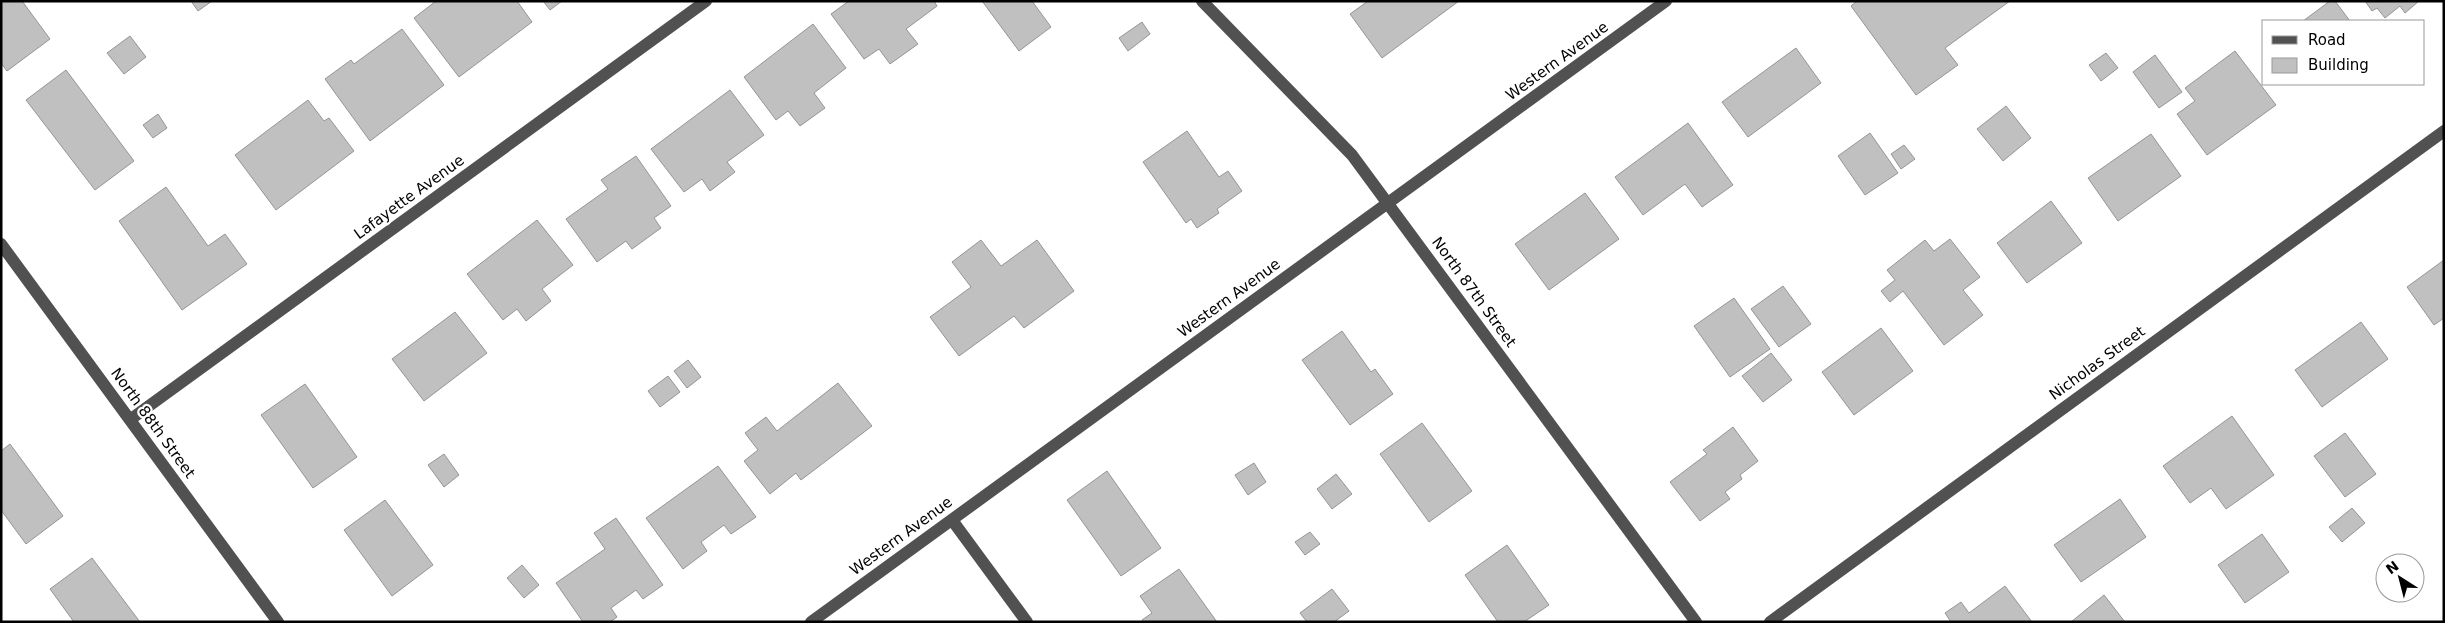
<svg xmlns="http://www.w3.org/2000/svg" width="2445" height="623" font-family="'DejaVu Sans',sans-serif">
  <style>
    .building { fill: #c0c0c0; stroke: #959595 }
    .lines { fill: none; stroke-linecap: round; stroke-linejoin: round }
    .minor { stroke: #515151; stroke-width: 12 }
    .labels { text-anchor: middle; stroke-width: 4.5; stroke-linejoin: round; paint-order: stroke }
    .street-label { font-size: 15px; fill: #000; stroke: #fff }
  </style>
  <rect width="100%" height="100%" fill="#fff"/>
  <g class="building">
    <polygon points="1,1 22,1 50,39 7,71 1,63"/>
    <polygon points="191,1 212,1 198,11"/>
    <polygon points="436,1 517,1 532,22 459,77 414,18"/>
    <polygon points="543,1 562,1 550,10"/>
    <polygon points="849,1 934,1 937,6 906,29 918,44 890,64 879,49 864,59 831,14"/>
    <polygon points="982,1 1032,1 1051,27 1019,51"/>
    <polygon points="1368,1 1459,1 1382,58 1350,14"/>
    <polygon points="1857,1 2010,1 1945,48 1958,65 1916,95 1851,6"/>
    <polygon points="2330,1 2335,1 2350,21 2303,21"/>
    <polygon points="2365,1 2419,1 2405,13 2400,6 2385,18 2377,8 2372,11"/>
    <polygon points="1142,22 1150,34 1128,51 1119,38"/>
    <polygon points="813,24 846,68 814,93 825,108 800,126 788,111 776,120 744,77"/>
    <polygon points="402,29 444,85 370,141 325,79 351,60 354,64"/>
    <polygon points="130,36 146,57 124,74 107,53"/>
    <polygon points="1796,48 1821,83 1748,137 1722,102"/>
    <polygon points="2235,51 2276,105 2207,155 2177,114 2195,101 2185,88"/>
    <polygon points="2106,53 2118,68 2101,81 2089,65"/>
    <polygon points="2155,55 2182,92 2159,108 2133,72"/>
    <polygon points="66,70 134,161 95,190 26,100"/>
    <polygon points="730,90 764,135 727,162 735,172 710,191 702,179 684,192 651,149"/>
    <polygon points="308,100 324,121 329,118 354,151 276,210 235,155"/>
    <polygon points="2006,106 2031,138 2003,161 1977,129"/>
    <polygon points="158,114 167,128 153,138 143,125"/>
    <polygon points="1688,123 1733,185 1702,207 1685,184 1643,215 1615,177"/>
    <polygon points="1187,131 1219,177 1228,171 1242,191 1217,209 1219,213 1197,228 1191,219 1186,223 1143,162"/>
    <polygon points="1870,133 1898,173 1865,195 1838,156"/>
    <polygon points="2151,134 2181,176 2118,221 2088,178"/>
    <polygon points="1904,145 1915,159 1901,169 1891,154"/>
    <polygon points="636,156 671,206 654,218 661,228 632,249 626,241 597,262 566,219 608,189 601,180"/>
    <polygon points="166,187 208,246 225,234 247,264 182,310 119,221"/>
    <polygon points="1585,193 1619,239 1549,290 1515,244"/>
    <polygon points="2051,201 2082,243 2027,283 1997,243"/>
    <polygon points="537,220 573,265 542,289 551,301 526,321 517,309 503,320 467,274"/>
    <polygon points="1950,239 1980,277 1963,290 1983,315 1944,345 1903,291 1890,302 1881,291 1895,280 1887,270 1925,240 1934,251"/>
    <polygon points="981,240 1001,266 1037,240 1074,291 1024,328 1014,316 959,356 930,317 971,287 952,262"/>
    <polygon points="2444,260 2444,318 2434,325 2407,287"/>
    <polygon points="1783,286 1811,324 1779,347 1751,309"/>
    <polygon points="1734,298 1770,349 1730,377 1694,326"/>
    <polygon points="455,312 487,353 424,401 392,359"/>
    <polygon points="2361,322 2388,359 2322,407 2295,370"/>
    <polygon points="1881,328 1913,371 1854,415 1822,372"/>
    <polygon points="1342,331 1371,372 1375,369 1393,394 1350,425 1302,360"/>
    <polygon points="1771,353 1792,380 1763,402 1742,376"/>
    <polygon points="688,360 701,377 687,388 674,371"/>
    <polygon points="668,376 680,392 660,407 648,391"/>
    <polygon points="838,383 872,426 801,480 796,473 770,494 744,461 758,450 745,433 766,417 777,431"/>
    <polygon points="305,384 357,457 313,488 261,415"/>
    <polygon points="2232,416 2274,475 2226,509 2211,488 2190,503 2163,466"/>
    <polygon points="1422,423 1472,491 1429,522 1380,454"/>
    <polygon points="1733,427 1758,461 1740,475 1742,479 1725,492 1730,499 1700,521 1670,482 1707,454 1703,450"/>
    <polygon points="2345,433 2376,474 2345,497 2314,456"/>
    <polygon points="10,444 63,516 26,544 1,510 1,451"/>
    <polygon points="444,454 459,475 444,487 428,465"/>
    <polygon points="1254,463 1266,482 1248,495 1235,475"/>
    <polygon points="718,466 756,517 731,534 724,525 701,542 707,551 683,569 646,518"/>
    <polygon points="1107,471 1161,548 1121,576 1067,500"/>
    <polygon points="1336,474 1352,494 1332,509 1317,489"/>
    <polygon points="2120,499 2146,537 2081,582 2054,545"/>
    <polygon points="385,500 433,565 392,596 344,530"/>
    <polygon points="2352,508 2365,523 2342,542 2329,527"/>
    <polygon points="616,518 663,585 643,599 636,590 611,608 617,617 610,622 583,622 556,583 605,549 594,533"/>
    <polygon points="1310,532 1320,544 1305,555 1295,542"/>
    <polygon points="2262,534 2289,572 2245,603 2218,565"/>
    <polygon points="1507,545 1549,605 1524,622 1498,622 1465,575"/>
    <polygon points="92,558 140,622 74,622 50,589"/>
    <polygon points="522,565 539,585 524,598 507,578"/>
    <polygon points="1179,569 1217,622 1143,622 1142,620 1152,613 1140,596"/>
    <polygon points="2005,586 2032,622 1951,622 1945,613 1961,602 1969,613"/>
    <polygon points="1332,589 1349,611 1334,622 1307,622 1300,613"/>
    <polygon points="2104,595 2125,622 2071,622"/>
  </g>
  <g class="lines">
    <g class="minor">
      <polyline points="1202,1 1352,155 1696,622"/>
      <polyline points="1,244 278,622"/>
      <polyline points="131,419 706,1"/>
      <polyline points="952,520 1027,622"/>
      <polyline points="811,622 1666,1"/>
      <polyline points="1770,622 2444,131"/>
    </g>
  </g>
  <g class="labels">
    <g class="street-label">
      <text transform="translate(1557 61) rotate(-36)" y="5">Western Avenue</text>
      <text transform="translate(409 197) rotate(-36)" y="5">Lafayette Avenue</text>
      <text transform="translate(1474 292) rotate(54)" y="5">North 87th Street</text>
      <text transform="translate(1229 298) rotate(-36)" y="5">Western Avenue</text>
      <text transform="translate(2097 363) rotate(-36)" y="5">Nicholas Street</text>
      <text transform="translate(153 423) rotate(54)" y="5">North 88th Street</text>
      <text transform="translate(901 536) rotate(-36)" y="5">Western Avenue</text>
    </g>
  </g>
  <rect width="2445" height="623" fill="none" stroke="#000000" stroke-width="5"/>
  <rect x="2262" y="20" width="162" height="65" fill="#ffffff" stroke="#999999"/>
  <rect x="2272" y="36" width="25" height="8" fill="#515151" stroke="#999999"/>
  <text x="2308" y="45" font-size="15" fill="#000000">Road</text>
  <rect x="2272" y="58" width="25" height="15" fill="#c0c0c0" stroke="#999999"/>
  <text x="2308" y="70" font-size="15" fill="#000000">Building</text>
  <g transform="translate(2400 578) rotate(324)"><circle r="24" fill="#ffffff" stroke="#999999"/>
  <path d="M0-4L9 19L0 12L-9 19Z" fill="#000000"/>
  <text y="-8" font-size="14" font-weight="bold" text-anchor="middle" fill="#000000">N</text>
  </g>
</svg>
